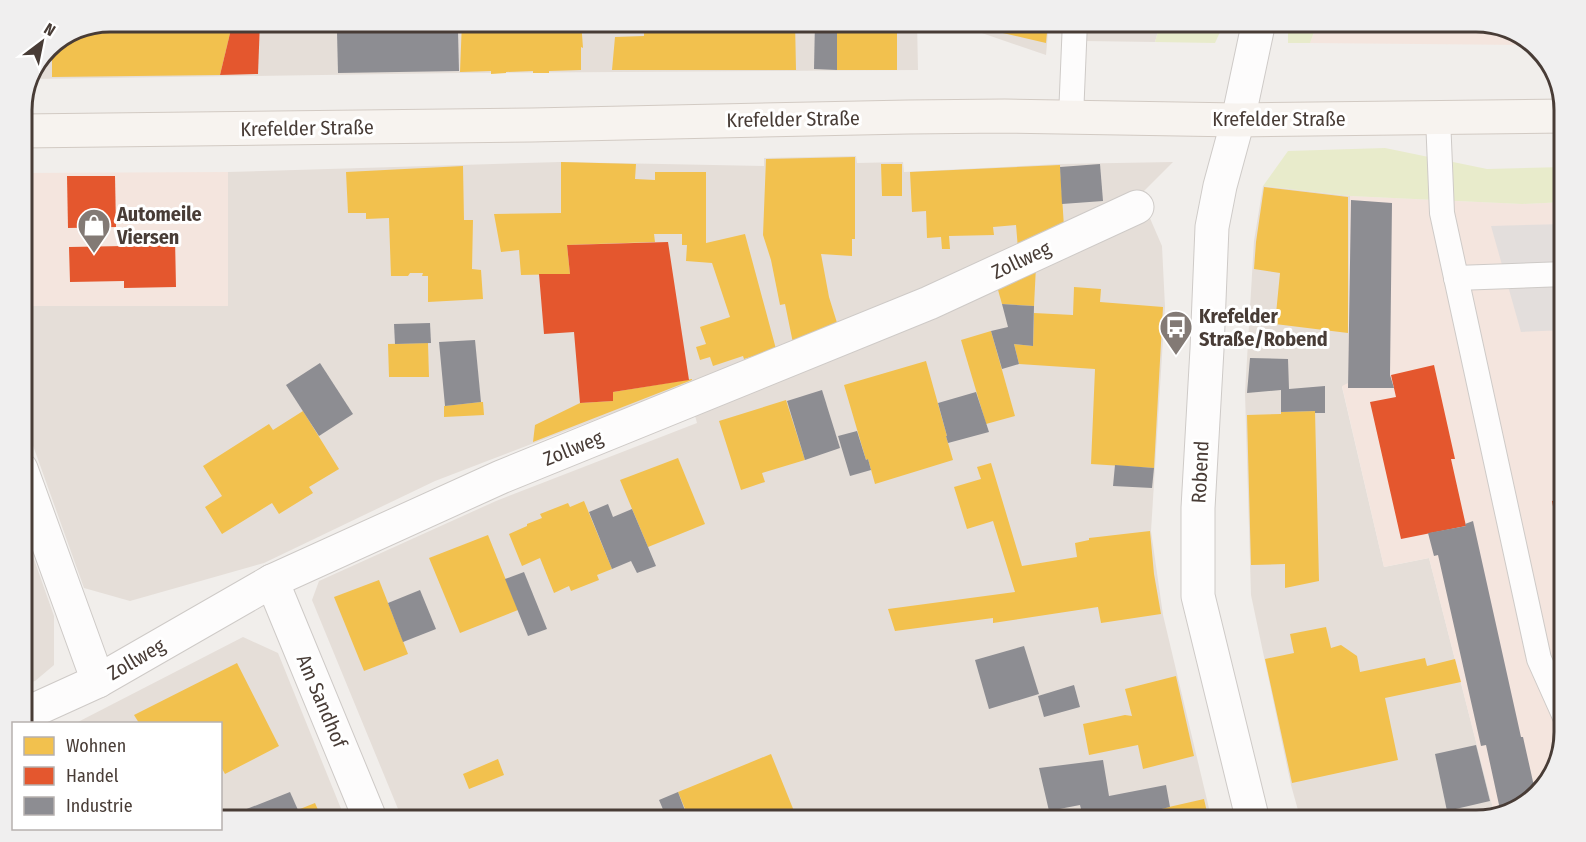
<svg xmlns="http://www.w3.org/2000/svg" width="1586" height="842" font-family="'Fira Sans Condensed',sans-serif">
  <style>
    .residential { fill: #e5ded8 }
    .commercial { fill: #f4e5de }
    .green { fill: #e8ebcb }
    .parking { fill: #e3dedc }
    .homes { fill: #f2c14e }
    .shops { fill: #e4572e }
    .industry { fill: #8d8d92 }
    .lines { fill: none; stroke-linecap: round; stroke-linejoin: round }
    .lane-casing { stroke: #cecac7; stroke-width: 26 }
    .street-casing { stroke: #cecac7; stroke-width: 35 }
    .secondary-casing { stroke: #d2cac3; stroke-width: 35 }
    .lane { stroke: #fdfcfc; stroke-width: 24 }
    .street { stroke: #fdfcfc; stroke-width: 33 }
    .secondary { stroke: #f7f3ef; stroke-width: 33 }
    .labels { text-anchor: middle; stroke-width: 6; stroke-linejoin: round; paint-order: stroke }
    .street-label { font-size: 20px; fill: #483c36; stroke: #fff }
    .poi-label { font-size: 20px; font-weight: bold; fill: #483c36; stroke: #fff; text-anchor: start }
    .rim { fill: none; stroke: #483c36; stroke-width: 3 }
  </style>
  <rect width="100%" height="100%" fill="#f1eeeb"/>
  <g class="residential">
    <polygon points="109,21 917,21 918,70 459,73 32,79 47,47"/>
    <polygon points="947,21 1049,21 1046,55"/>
    <polygon points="1086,21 1161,21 1155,42 1084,41"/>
    <polygon points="856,156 857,163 903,162 904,172 1060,164 1173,162 1142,193 893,306 435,481 264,563 130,601 84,588 21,412 21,306 228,306 228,172 560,162 764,166 764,158"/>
    <polygon points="1263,186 1350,196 1348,384 1342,387 1384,567 1429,558 1495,816 1477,821 1301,821 1291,785 1251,595 1245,393 1254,241"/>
    <polygon points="1149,216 1162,246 1165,307 1151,531 1163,615 1212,821 403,821 312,600 319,581 496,501 697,423 692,405"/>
    <polygon points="21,522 54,616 54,665 35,681 21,685"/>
    <polygon points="243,637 278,653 346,821 221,821 220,724 74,724"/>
  </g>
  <g class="commercial">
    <polygon points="1318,21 1477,21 1516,30 1532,45 1310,43"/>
    <polygon points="228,172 228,306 21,306 21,173"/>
    <polygon points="1350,196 1522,204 1565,202 1565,733 1556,772 1525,806 1495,816 1429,558 1384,567 1342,386 1348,383"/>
  </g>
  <g class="green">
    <polygon points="1161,21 1225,21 1215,43 1155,42"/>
    <polygon points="1288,21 1318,21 1310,43 1288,43"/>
    <polygon points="1385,148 1487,169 1565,167 1565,202 1522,204 1350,196 1263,186 1288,151"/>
  </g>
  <polygon class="parking" points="1565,224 1565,330 1521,332 1491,226"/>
  <g class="homes">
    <polygon points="109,21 233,21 220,75 52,77 52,45 69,44 68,38"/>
    <polygon points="462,21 581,21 583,48 581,47 581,70 549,71 549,73 533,73 533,71 506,72 506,73 491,74 491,71 460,72"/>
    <polygon points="644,21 795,21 796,70 612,70 615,37 644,36"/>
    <rect x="837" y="21" width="60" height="49"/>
    <polygon points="973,21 1048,21 1046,43 972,26"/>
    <polygon points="855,157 855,239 852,239 852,256 821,254 829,297 838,326 793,343 785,304 780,305 771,260 763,235 766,159"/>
    <polygon points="561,162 636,164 635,179 655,180 655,172 706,172 706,243 745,234 776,349 744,359 743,356 713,366 710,357 700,360 696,347 706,344 700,327 730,317 712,263 686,261 687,245 682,245 682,234 654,234 655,242 567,245 570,274 521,275 519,250 501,252 494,214 561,213"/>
    <polygon points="881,164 902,164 902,196 882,196"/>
    <polygon points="1060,165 1064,227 1018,249 1016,225 993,227 994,235 949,236 950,249 942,249 941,237 927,238 926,211 912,212 910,172"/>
    <polygon points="463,166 464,220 473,220 472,269 481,270 483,299 428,302 428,276 422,276 423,273 410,273 408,276 391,276 389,218 366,219 366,213 348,213 346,172"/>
    <polygon points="1264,187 1348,197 1348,333 1275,324 1280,273 1254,269 1256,242"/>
    <polygon points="1036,266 1034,306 1002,304 996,283"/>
    <polygon points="1074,287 1101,289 1100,302 1163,307 1154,468 1091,464 1095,369 1019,364 1014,344 1033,346 1034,313 1073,315"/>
    <polygon points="991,331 1015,416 986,424 961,340"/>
    <polygon points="428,343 429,377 389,377 388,344"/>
    <polygon points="926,361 947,436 946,436 953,460 875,484 868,459 866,460 844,385"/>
    <polygon points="692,379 692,380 533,442 535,425 580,403 613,401 613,392"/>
    <polygon points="786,400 805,460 762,473 765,482 741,490 719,421"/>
    <polygon points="481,402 483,402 484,415 444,417 444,406"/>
    <polygon points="303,411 339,469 309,487 313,493 279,514 272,503 222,534 205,507 222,496 203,466 269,424 273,430"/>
    <polygon points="1315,411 1319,581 1285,588 1285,564 1251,565 1247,415 1281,414 1281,412"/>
    <polygon points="678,458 705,524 648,547 620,480"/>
    <polygon points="991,463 1022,566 1077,557 1075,543 1089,540 1089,538 1150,531 1154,574 1161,614 1101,623 1098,607 993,623 993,618 895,631 888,609 1015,592 993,521 967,529 954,487 981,479 977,467"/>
    <polygon points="584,501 612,569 597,575 599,580 571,591 569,586 554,593 540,558 522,566 509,534 527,526 527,524 542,518 540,514 568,503 570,507"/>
    <polygon points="488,535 518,610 460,633 429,558"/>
    <polygon points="379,580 408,654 364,671 334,597"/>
    <polygon points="1326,627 1331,648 1341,645 1357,656 1360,672 1425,658 1427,666 1455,659 1461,682 1385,698 1398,760 1292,783 1265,659 1294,653 1290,634"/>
    <polygon points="237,663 279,746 225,774 220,765 220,723 139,723 134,715"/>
    <polygon points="1176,676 1194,756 1143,769 1138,745 1089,755 1083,724 1125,715 1132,716 1125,689"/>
    <polygon points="771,754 798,821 690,821 678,792"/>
    <polygon points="498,759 504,775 469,789 463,774"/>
    <polygon points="1204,799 1209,821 1114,821 1147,812"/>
    <polygon points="315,803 322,819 324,818 325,821 270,821"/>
    <polygon points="641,813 644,821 621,821"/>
  </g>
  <g class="shops">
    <polygon points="233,21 260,21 258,74 220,75"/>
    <polygon points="67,176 115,176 116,227 68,228"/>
    <polygon points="175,238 176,287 124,288 124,281 70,282 69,247 124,246 124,239"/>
    <polygon points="668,242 689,380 613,392 613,401 580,403 574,332 544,334 539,274 570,274 567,245"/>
    <polygon points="1434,365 1455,459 1451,459 1466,526 1401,539 1370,402 1396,397 1391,375"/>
    <polygon points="1565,499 1565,564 1564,564 1552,501"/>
  </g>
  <g class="industry">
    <polygon points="815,21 837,22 837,70 814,69"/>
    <polygon points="458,31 459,71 338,73 337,32"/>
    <polygon points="1100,164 1103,201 1062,204 1060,167"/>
    <polygon points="1351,200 1392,203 1390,375 1394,388 1348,388"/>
    <polygon points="1002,304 1034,306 1033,346 1014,344 1019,364 1002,369 991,331 1008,327"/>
    <polygon points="430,323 431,343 395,344 394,324"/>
    <polygon points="475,340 481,402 445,406 439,342"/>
    <polygon points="1250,358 1288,359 1289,389 1325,386 1325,413 1315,413 1315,411 1281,412 1281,390 1247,393"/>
    <polygon points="320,363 353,414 319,436 286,385"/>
    <polygon points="822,390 840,448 805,460 787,401"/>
    <polygon points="976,392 989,432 948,443 946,436 947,436 938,403"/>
    <polygon points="857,431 866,460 868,459 871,470 850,476 838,436"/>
    <polygon points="1115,465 1154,468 1152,488 1113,486"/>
    <polygon points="608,504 613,517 632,509 656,566 637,573 631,561 612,569 589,512"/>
    <polygon points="1473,521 1521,737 1523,737 1536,795 1525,806 1501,814 1486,745 1481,746 1438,555 1434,556 1428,533 1466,526 1465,524"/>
    <polygon points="524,572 547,629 528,636 505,579"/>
    <polygon points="420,590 436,629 403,642 388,603"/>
    <polygon points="1024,646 1039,694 989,709 975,660"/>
    <polygon points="1074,685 1080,707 1044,717 1038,696"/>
    <polygon points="1476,745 1490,801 1447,811 1435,754"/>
    <polygon points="1103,760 1109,796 1166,785 1170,807 1111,821 1084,821 1080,805 1049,811 1039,768"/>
    <polygon points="290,792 298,810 270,821 237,821 234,814"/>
    <polygon points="678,792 686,813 690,821 668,821 659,800"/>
  </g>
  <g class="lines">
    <defs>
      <g id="lane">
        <polyline points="1071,117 1075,21"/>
        <polyline points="1438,118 1442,213 1539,659 1565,717"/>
        <polyline points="1456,278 1565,274"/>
      </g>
      <g id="street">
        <polyline points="21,469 98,681"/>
        <polyline points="272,581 371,821"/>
        <polyline points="21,713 32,711 98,681 272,581 501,477 929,303 1137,207"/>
        <polyline points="1253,821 1198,596 1198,508 1207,349 1212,227 1220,186 1238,120 1259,21"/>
      </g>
      <polyline id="secondary" points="21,131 532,125 908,117 1005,116 1238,120 1565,116"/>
    </defs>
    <use href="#lane" class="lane-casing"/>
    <use href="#street" class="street-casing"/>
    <use href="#secondary" class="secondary-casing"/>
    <use href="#lane" class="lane"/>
    <use href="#street" class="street"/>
    <use href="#secondary" class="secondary"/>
  </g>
  <defs>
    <symbol id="shop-pin" viewBox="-11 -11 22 30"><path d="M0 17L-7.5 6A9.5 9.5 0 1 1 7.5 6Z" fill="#837a75" stroke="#fff"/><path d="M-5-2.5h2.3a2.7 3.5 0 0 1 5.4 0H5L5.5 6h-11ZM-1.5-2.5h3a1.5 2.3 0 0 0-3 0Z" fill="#fff"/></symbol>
    <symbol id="bus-pin" viewBox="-11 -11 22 30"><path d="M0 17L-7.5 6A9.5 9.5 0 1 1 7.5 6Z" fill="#837a75" stroke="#fff"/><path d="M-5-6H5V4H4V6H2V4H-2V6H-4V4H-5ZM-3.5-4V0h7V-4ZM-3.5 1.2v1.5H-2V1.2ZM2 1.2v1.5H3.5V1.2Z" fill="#fff"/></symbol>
  </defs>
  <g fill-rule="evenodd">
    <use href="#shop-pin" x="75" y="206" width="38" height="52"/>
    <use href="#bus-pin" x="1157" y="308" width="38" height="52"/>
  </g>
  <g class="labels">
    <g class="street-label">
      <text transform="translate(793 119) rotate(-1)" y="7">Krefelder Straße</text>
      <text x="1279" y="126">Krefelder Straße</text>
      <text transform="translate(307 128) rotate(-1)" y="7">Krefelder Straße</text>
      <text transform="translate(1021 260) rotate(-25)" y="7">Zollweg</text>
      <text transform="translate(573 448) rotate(-22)" y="7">Zollweg</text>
      <text transform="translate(1200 472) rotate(-87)" y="7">Robend</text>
      <text transform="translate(136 659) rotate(-30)" y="7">Zollweg</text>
      <text transform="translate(322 701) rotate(67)" y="7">Am Sandhof</text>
    </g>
    <g class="poi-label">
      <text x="117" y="221">Automeile<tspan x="117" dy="23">Viersen</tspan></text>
      <text x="1199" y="323">Krefelder<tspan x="1199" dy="23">Straße/Robend</tspan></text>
    </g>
  </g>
  <path d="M0 0H1586V842H0ZM110 32H1476A78 78 0 0 1 1554 110V732A78 78 0 0 1 1476 810H110A78 78 0 0 1 32 732V110A78 78 0 0 1 110 32Z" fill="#f0efef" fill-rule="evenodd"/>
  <path class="rim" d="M110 32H1476A78 78 0 0 1 1554 110V732A78 78 0 0 1 1476 810H110A78 78 0 0 1 32 732V110A78 78 0 0 1 110 32Z"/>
  <rect x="12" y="722" width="210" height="108" fill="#ffffff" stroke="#b6b1af" stroke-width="1.5"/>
  <rect x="24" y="737" width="30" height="18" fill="#f2c14e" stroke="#b6b1af" stroke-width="1.5"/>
  <text x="66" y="752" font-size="18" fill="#483c36">Wohnen</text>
  <rect x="24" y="767" width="30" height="18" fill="#e4572e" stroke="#b6b1af" stroke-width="1.5"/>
  <text x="66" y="782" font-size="18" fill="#483c36">Handel</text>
  <rect x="24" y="797" width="30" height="18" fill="#8d8d92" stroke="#b6b1af" stroke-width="1.5"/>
  <text x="66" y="812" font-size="18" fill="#483c36">Industrie</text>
  <g transform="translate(42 42) rotate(32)" stroke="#ffffff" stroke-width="4.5" paint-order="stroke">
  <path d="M0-4.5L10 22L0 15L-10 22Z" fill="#483c36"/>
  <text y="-9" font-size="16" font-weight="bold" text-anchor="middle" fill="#483c36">N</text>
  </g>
</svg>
